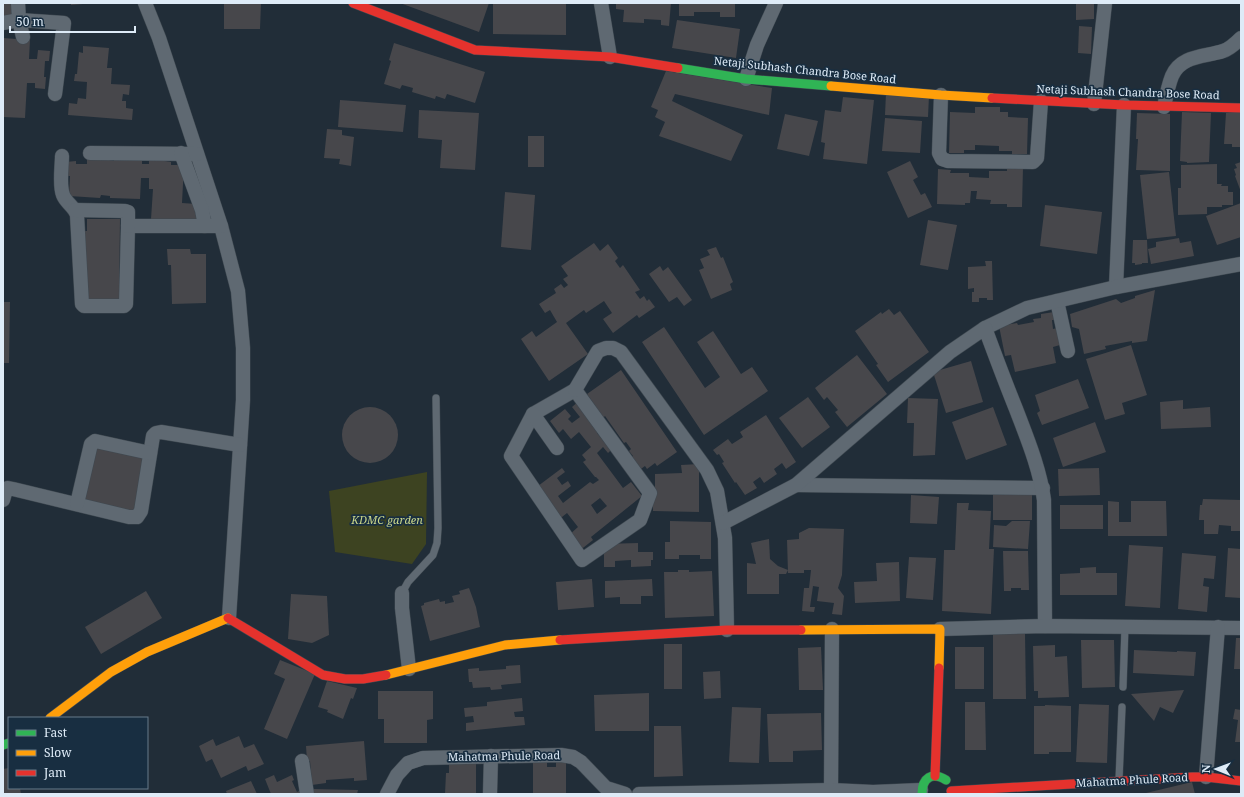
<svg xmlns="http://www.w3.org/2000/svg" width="1244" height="797" font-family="'Noto Serif',serif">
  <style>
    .green { fill: #3d4321 }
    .building { fill: #47474b; fill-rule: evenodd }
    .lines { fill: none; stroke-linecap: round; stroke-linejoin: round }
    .lane-casing { stroke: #3f4951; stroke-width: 8 }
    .street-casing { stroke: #3f4951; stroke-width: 15 }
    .fast-casing { stroke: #3f4951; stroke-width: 10 }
    .slow-casing { stroke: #3f4951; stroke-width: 10 }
    .jam-casing { stroke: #3f4951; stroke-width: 10 }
    .lane { stroke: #5f6972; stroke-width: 7 }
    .street { stroke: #5f6972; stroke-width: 14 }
    .fast { stroke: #30b455; stroke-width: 9 }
    .slow { stroke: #ff9f0a; stroke-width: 9 }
    .jam { stroke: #e5322d; stroke-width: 9 }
    .labels { text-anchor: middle; stroke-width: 3.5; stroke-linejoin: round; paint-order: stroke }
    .street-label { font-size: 11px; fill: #deebf7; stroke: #182e41 }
    .park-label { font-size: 11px; font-style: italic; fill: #cbd78a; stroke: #182e41 }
  </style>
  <rect width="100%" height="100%" fill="#212d38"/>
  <polygon class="green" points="427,472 426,544 412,564 335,552 329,491"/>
  <g class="building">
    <polygon points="3,3 11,3 12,15 3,16"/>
    <polygon points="71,3 83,3 83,4 71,5"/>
    <polygon points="224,3 261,3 260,29 224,29"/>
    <polygon points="400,3 489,3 479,32"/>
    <polygon points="493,3 566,3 566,35 493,34"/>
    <polygon points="616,3 671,3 669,26 661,25 661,20 644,19 644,23 623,22 624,10 616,9"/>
    <polygon points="679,3 735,3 735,17 720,17 720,12 694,12 694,16 679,16"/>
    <polygon points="1076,3 1094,3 1094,19 1076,20"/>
    <polygon points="677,20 740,29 736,58 672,48"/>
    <polygon points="1079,26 1092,27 1091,54 1078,53"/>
    <polygon points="3,38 30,40 29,59 37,59 38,50 50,51 49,61 45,61 44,77 46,77 45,89 35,88 35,83 27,83 25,118 3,117"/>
    <polygon points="394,43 485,72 475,103 447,94 445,99 436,96 435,99 412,92 413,88 402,85 400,89 384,84 391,61 389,60"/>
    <polygon points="83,46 109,48 107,68 112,68 111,84 130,85 129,95 123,94 122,101 126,101 126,108 133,109 132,120 68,115 69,103 77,104 78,98 86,99 87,82 74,81 75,74 77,74 79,52 83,53"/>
    <polygon points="666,71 772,88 769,115 675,94 672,101 743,135 731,161 659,136 665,122 655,117 658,110 651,107"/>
    <polygon points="886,93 929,96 928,117 885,115"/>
    <polygon points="843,97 874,100 867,164 823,159 825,143 821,142 825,110 841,112"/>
    <polygon points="340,100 406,105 403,132 338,127"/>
    <polygon points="975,107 1000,107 1000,112 1008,112 1008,117 1028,118 1027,154 1012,154 1012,151 999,151 999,146 975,145 975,150 964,150 964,153 949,153 950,112 975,113"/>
    <polygon points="419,110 479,113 475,170 440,168 442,140 418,138"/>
    <polygon points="1182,112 1211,113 1209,162 1187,163 1187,162 1180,161"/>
    <polygon points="1241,112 1241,147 1232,147 1232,144 1224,144 1226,113"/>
    <polygon points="1137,113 1170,114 1170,171 1136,170 1138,139 1136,139"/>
    <polygon points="785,114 818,121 809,156 777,149"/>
    <polygon points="885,118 922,121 920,153 882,151"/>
    <polygon points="327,129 342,130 342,135 354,137 351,166 339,164 340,159 324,158"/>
    <rect x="528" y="136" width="16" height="31"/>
    <polygon points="109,157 109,160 114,161 114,158 142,159 142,164 149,164 149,158 165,158 165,161 171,162 171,165 184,165 182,203 197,204 196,220 151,219 153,189 149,189 149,178 141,178 140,199 110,198 110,196 101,195 100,198 69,196 70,176 64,176 66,162 76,161 76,164 87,164 87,160"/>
    <polygon points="910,161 918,177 913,180 921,195 925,193 932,207 908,218 887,172"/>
    <polygon points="1241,162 1241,192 1235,176 1236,175 1234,169 1237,168 1235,164"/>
    <polygon points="1217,164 1217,184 1222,184 1221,186 1228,186 1228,192 1233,192 1233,205 1222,205 1222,207 1207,207 1207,214 1178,215 1178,188 1181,188 1181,165"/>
    <polygon points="1007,168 1023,168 1022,207 1007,207 1007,204 990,204 991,200 976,199 977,191 971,191 970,203 965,203 965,205 937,204 938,169 951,170 950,173 969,173 969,177 989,178 989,171 1007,171"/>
    <polygon points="1169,172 1176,236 1147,239 1140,175"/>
    <polygon points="505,192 535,195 531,250 501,247"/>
    <polygon points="1241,203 1241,237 1217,245 1206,216"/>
    <polygon points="1045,205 1102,212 1097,254 1040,246"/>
    <polygon points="87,219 120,219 119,302 110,302 110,299 104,299 104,302 86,302 83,231 87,231"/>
    <polygon points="928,220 957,225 948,270 920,265"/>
    <polygon points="1179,238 1180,243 1191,241 1194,256 1151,264 1148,249 1156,247 1156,242"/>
    <polygon points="1133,240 1147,240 1148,263 1142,263 1142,264 1135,265 1135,263 1132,263"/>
    <polygon points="594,243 600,251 608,244 618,258 615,261 620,268 623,265 640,290 635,292 640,299 644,296 647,301 649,299 655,307 639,318 637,315 613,333 603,319 612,313 604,301 586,313 584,310 566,323 588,354 549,381 521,339 532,331 536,337 557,322 550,310 545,313 539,304 556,293 554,289 561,284 564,288 568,285 563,279 568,276 561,266"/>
    <polygon points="716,247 721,258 723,257 733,282 730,284 732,290 711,299 699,270 704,268 700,259 710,255 707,250"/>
    <polygon points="167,249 190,249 191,254 206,254 206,303 172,304 171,265 168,265"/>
    <polygon points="985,261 992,261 993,300 987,300 987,298 979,298 979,302 972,302 972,292 974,292 974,288 968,289 968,267 986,266"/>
    <polygon points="660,266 663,271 668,267 692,300 684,306 677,297 669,302 649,274"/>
    <polygon points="1155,290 1147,341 1132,343 1132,341 1105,346 1106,349 1084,354 1079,329 1072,327 1070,314 1116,299 1121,303 1135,298 1135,296"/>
    <polygon points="3,302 10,302 9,363 3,363"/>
    <polygon points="889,309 894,315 900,311 929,352 888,382 876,365 878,364 855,331 881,312 882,314"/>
    <polygon points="1054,312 1055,320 1052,320 1053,329 1057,328 1060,345 1053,347 1056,363 1015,372 1011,355 1005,356 999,326 1017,323 1018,325 1034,322 1033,319 1041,318 1041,314"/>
    <polygon points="664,327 705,388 720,377 697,342 713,331 741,374 752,367 768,391 704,435 642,342"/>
    <polygon points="1131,345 1147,395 1122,403 1125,414 1105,420 1086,359"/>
    <polygon points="857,355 887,394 847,427 835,412 838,410 827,397 824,400 815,388"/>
    <polygon points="971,361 983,402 946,413 933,372"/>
    <polygon points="621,370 677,452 657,466 655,463 647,469 645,466 638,471 629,459 633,456 629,451 631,449 626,442 624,443 605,416 603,418 587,394"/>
    <polygon points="1078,379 1089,408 1042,425 1037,413 1040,411 1035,395"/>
    <polygon points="808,397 830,427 802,448 779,418"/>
    <polygon points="908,398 938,399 935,455 913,456 914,423 907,423"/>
    <path d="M580,400L602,429L597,433L611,450L608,453L603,447L597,453L623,488L631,482L642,496L591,537L593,540L574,555L568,536L578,527L567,513L557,521L538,486L562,468L565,472L557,478L562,485L568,481L571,486L558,496L563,503L590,482L593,484L599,480L596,477H595L583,462L586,460L582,455L591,447L579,432L571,439L563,429L559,433L550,421L565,409L571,416L568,419L572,423L580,417L572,407ZM600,498L607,506L597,514L591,505Z"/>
    <polygon points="1183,400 1183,409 1210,407 1211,427 1161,429 1160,402"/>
    <polygon points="993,407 1007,445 966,460 952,422"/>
    <circle cx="370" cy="435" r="28"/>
    <polygon points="766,415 796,462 786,469 782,463 774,469 777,474 764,483 760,477 753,482 757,488 745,495 736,482 735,483 722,463 724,462 719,454 717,455 713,450 728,439 732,444 743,437 740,432"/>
    <polygon points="1095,422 1106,452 1063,467 1053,438"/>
    <polygon points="95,445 148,457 135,513 83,500"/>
    <polygon points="699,464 699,512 653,511 653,491 655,491 655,474 682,473 681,465"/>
    <polygon points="1099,468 1100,495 1059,496 1058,469"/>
    <polygon points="1032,493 1032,520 993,520 993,494"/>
    <polygon points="911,495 939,497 937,524 910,523"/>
    <polygon points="1203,499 1241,500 1241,531 1231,531 1231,526 1219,525 1218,534 1204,534 1204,520 1199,520 1200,505 1202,505"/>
    <polygon points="1108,501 1119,502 1119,522 1131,522 1131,501 1166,501 1167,536 1108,536"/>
    <polygon points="957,503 969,503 968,510 991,511 989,549 994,549 991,614 942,611 944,550 955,550"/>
    <rect x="1060" y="505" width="43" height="24"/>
    <polygon points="670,521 711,522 711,559 700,559 700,555 679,555 679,559 665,559 665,542 670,542"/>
    <polygon points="1012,521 1030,521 1028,549 993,547 994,525 1006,526"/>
    <polygon points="809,528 844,529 842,575 838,588 844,596 842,615 832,614 834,603 817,601 819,587 813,586 810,607 815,607 814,612 802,611 804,588 809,588 811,570 804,570 804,573 788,573 787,540 799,539 799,533"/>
    <polygon points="769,539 770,559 778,566 788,570 786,574 779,574 779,594 747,594 747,563 756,564 751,543"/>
    <polygon points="638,543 638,552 653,552 653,560 651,560 651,566 631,567 631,560 615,561 615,567 604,567 604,544"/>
    <polygon points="1129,545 1163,547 1160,608 1125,606"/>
    <polygon points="1228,548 1241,549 1241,598 1225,597"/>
    <polygon points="1003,551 1028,551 1029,590 1021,590 1021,588 1011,588 1011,591 1004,591"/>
    <polygon points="1182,553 1216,556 1214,579 1204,578 1203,586 1209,587 1207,612 1178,609"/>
    <polygon points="909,557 936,558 933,600 906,598"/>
    <polygon points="899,562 900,601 855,603 854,582 877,581 876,563"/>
    <polygon points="1096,567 1096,573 1117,573 1117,595 1060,595 1060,574 1080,573 1080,568"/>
    <polygon points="678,570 689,570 689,572 712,571 714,616 665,618 664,572 678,572"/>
    <polygon points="592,579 594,607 558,610 556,582"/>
    <polygon points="652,579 653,596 641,596 641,604 620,604 620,597 605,598 605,581"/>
    <polygon points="469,588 476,607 480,627 430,641 421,606 424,605 424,603 439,599 440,602 445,601 445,604 454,602 452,596 460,594 459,591"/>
    <polygon points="146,591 162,618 101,654 85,627"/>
    <polygon points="291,594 327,596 329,635 312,643 288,639"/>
    <polygon points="1025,633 1026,699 993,699 993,634"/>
    <polygon points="1236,638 1241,638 1241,669 1234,669"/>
    <polygon points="1081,640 1114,640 1115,687 1082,688"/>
    <rect x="664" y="644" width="18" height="45"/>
    <polygon points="1055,645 1055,657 1067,656 1069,697 1038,698 1038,691 1034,691 1033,646"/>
    <polygon points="821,647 823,690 799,690 798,648"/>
    <rect x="955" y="647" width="29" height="42"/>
    <polygon points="1134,650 1177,652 1177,651 1196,652 1194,676 1133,673"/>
    <polygon points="280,660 315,674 287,739 264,729 285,679 274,674"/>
    <polygon points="520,665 521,683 501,685 502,689 491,690 490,687 473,688 472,682 469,682 468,669 479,668 479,671 506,669 506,666"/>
    <polygon points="720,671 721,698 704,699 703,672"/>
    <polygon points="327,681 357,688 353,699 351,698 343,719 327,712 328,710 318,707"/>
    <polygon points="1184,690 1173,713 1160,707 1154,721 1131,694"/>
    <polygon points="378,691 433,691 433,719 427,720 427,743 384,743 384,719 378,719"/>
    <polygon points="649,693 649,731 595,731 594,695"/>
    <polygon points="522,698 523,711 514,712 515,717 524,717 525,725 466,731 466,723 474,722 473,716 465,717 464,708 487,706 487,702"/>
    <polygon points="965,702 985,702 986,750 965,750"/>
    <polygon points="1079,704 1109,705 1107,763 1076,762"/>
    <polygon points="1045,705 1071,706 1071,752 1049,752 1049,754 1034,754 1034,706 1045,706"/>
    <polygon points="732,707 761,708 759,763 729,762"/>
    <polygon points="1235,709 1241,710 1241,742 1235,742 1238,720 1233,719"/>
    <polygon points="821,713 822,750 793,751 793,762 769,762 767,714"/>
    <polygon points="654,726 681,726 683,776 654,777"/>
    <polygon points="239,736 244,748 254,744 264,764 248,771 246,766 221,778 212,759 206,762 199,746 213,739 216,746"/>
    <polygon points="364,741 367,780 354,781 354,778 326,780 326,783 312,785 310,761 307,761 306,746"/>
    <polygon points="449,759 476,759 476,794 445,794 446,773 449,773"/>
    <polygon points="533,759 547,759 547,767 556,767 556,759 566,759 566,794 533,794"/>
    <polygon points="9,768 9,788 20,788 21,794 3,794 3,769"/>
    <polygon points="274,775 277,782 292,775 294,780 292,781 297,792 299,791 300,794 271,794 265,779"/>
    <polygon points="251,781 257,794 227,794 226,791"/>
    <polygon points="1192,782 1195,794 1146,794 1146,793"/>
    <polygon points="313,789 358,790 357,794 313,794"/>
  </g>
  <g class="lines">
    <defs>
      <g id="lane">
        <polyline points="402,593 408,582 433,555 437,543 438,528 436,398"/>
        <polyline points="1123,687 1125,626"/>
        <polyline points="1119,780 1122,707"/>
      </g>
      <g id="street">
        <polyline points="18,3 19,20 23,37"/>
        <polyline points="145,3 159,38 221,226 238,291 243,348 243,400 229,618"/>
        <polyline points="601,3 610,57"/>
        <polyline points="3,23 19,20 64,23 55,94"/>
        <polyline points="746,79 757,45 776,3"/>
        <polyline points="941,95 939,153 942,159 948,161 1033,162 1037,158 1041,101"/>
        <polyline points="1094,104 1105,3"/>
        <path d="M1164,107C1166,97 1168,86 1172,76C1181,55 1205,57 1223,51C1230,49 1236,43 1241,38"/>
        <polyline points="90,153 197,154"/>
        <polyline points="181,153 202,210 205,226"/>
        <path d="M62,156C62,167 59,185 63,195C66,203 74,206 77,215L82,304L84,306H124L126,304L128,226H221"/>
        <polyline points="75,210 125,211 128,212 128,226"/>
        <polyline points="1116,287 1124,105"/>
        <polyline points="1057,301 1068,351"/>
        <polyline points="985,328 1027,308 1116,287 1241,264"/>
        <polygon points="575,390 650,493 640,520 582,560 511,456 533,414"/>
        <polyline points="575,390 598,351 606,348 613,348 621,352 707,470 717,491 725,538 727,630"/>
        <polyline points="533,414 557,448"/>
        <polyline points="796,485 1043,488"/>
        <polyline points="3,500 5,493 8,488 13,489 129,517 137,517 141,511 153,436 156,433 161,432 240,445"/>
        <polyline points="77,504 91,444 95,441 150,453"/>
        <path d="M723,523L796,485L950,352L985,328C995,355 1005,382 1016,409C1027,438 1040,469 1044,500L1045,626"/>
        <polyline points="402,593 402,608 409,669"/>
        <polyline points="940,629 1045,626 1241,628"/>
        <polyline points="302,761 307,794"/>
        <polyline points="1206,777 1218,627"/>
        <polyline points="831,790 832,629"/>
        <polyline points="387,794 397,775 408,763 423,758 561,755 573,757 581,762 606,788 625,794"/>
        <polyline points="490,794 491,756"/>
        <polyline points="639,794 831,790 873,792 921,790"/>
      </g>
      <g id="fast">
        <polyline points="678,68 746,79 831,86"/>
        <polyline points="3,745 9,743"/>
        <path d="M922,794C922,778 932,771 946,780"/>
      </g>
      <g id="slow">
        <polyline points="831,86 941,95 992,98"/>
        <polyline points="801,630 940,629 939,668"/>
        <polyline points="386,675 505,645 560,640"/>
        <polyline points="50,718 111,672 147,652 228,618"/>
      </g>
      <g id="jam">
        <polyline points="353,3 475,50 610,57 678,68"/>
        <polyline points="992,98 1124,105 1241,108"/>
        <polyline points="228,618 323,675 345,679 363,679 386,675"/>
        <polyline points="560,640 727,630 801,630"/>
        <polyline points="935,776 939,668"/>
        <polyline points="951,791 1192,777 1206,777 1241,781"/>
      </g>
    </defs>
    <use href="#lane" class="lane-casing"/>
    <use href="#street" class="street-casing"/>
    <use href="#fast" class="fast-casing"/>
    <use href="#slow" class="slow-casing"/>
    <use href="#jam" class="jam-casing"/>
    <use href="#lane" class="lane"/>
    <use href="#street" class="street"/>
    <use href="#fast" class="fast"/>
    <use href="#slow" class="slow"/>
    <use href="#jam" class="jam"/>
  </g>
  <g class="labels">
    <g class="street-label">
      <text transform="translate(805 70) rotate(6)" y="4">Netaji Subhash Chandra Bose Road</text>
      <text transform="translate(1128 92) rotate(2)" y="4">Netaji Subhash Chandra Bose Road</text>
      <text transform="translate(504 756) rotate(-1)" y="4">Mahatma Phule Road</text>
      <text transform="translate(1132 780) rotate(-3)" y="4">Mahatma Phule Road</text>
    </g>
    <g class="park-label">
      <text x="387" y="524">KDMC garden</text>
    </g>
  </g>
  <rect width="1244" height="797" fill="none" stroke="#deebf7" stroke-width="8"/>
  <rect x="8" y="717" width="140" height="72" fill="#182e41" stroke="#677a8a"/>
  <rect x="16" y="730" width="20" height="6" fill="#30b455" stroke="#677a8a"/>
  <text x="44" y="737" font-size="12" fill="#deebf7">Fast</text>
  <rect x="16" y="750" width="20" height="6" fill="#ff9f0a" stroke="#677a8a"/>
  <text x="44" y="757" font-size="12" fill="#deebf7">Slow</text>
  <rect x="16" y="770" width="20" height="6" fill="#e5322d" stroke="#677a8a"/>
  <text x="44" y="777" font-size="12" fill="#deebf7">Jam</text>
  <g transform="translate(1216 769) rotate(271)" stroke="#182e41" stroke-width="3" paint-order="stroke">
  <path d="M0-3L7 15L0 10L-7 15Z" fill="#deebf7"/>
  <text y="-6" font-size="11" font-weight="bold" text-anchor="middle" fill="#deebf7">N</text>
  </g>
  <path d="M10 26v6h125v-6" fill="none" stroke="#deebf7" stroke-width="2"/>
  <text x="16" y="26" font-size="12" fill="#deebf7" stroke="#182e41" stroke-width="3" paint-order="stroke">50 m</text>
</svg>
